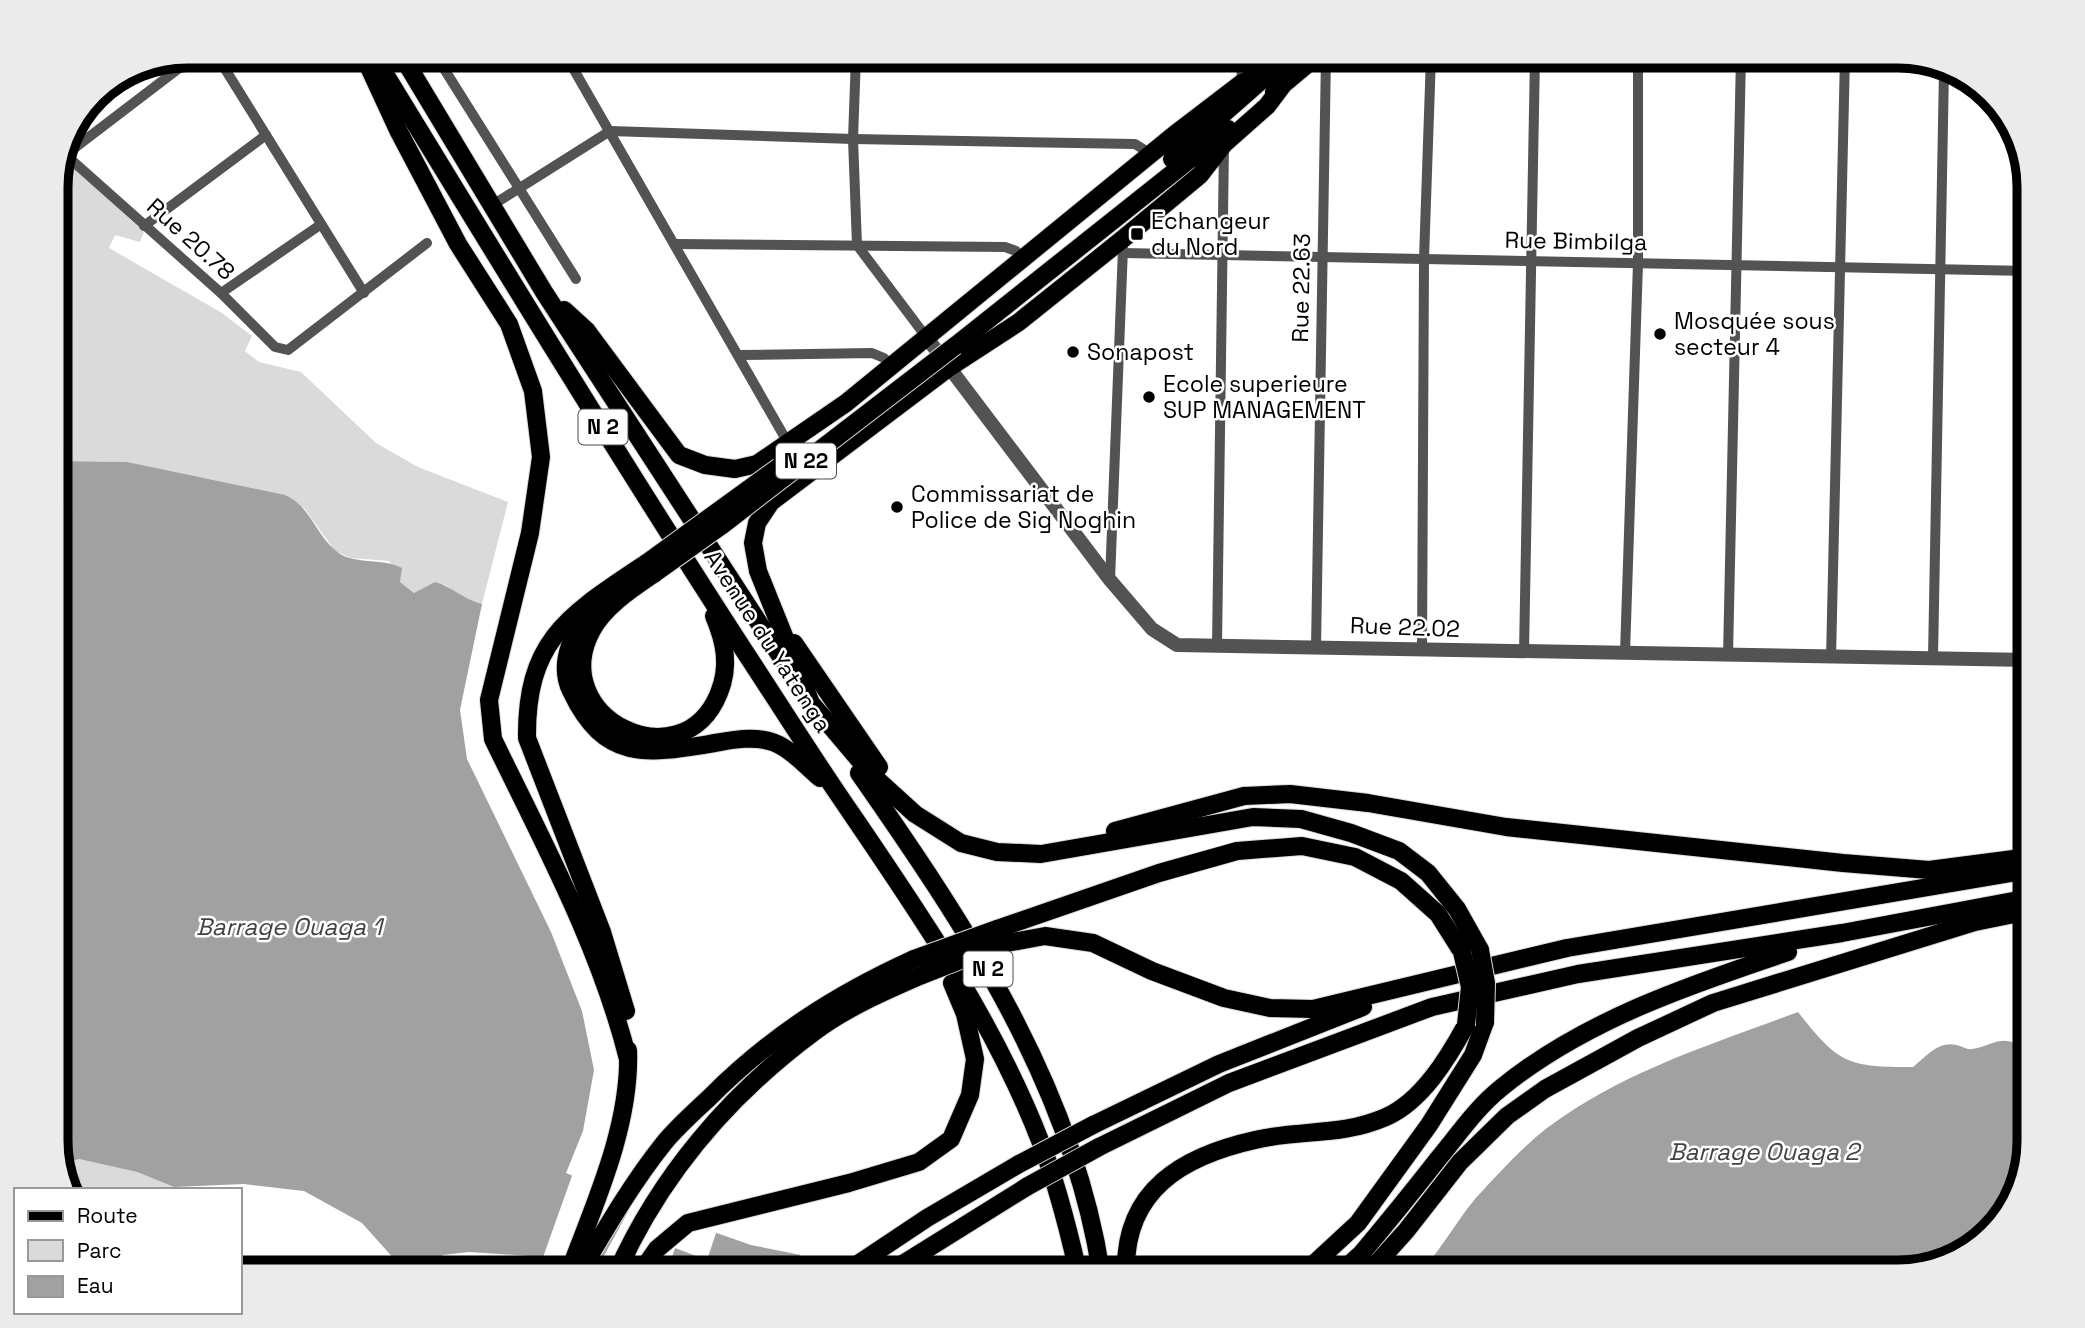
<svg xmlns="http://www.w3.org/2000/svg" width="2085" height="1328" font-family="'Space Grotesk',sans-serif">
  <style>
    .green { fill: #dadada }
    .water { fill: #a1a1a1 }
    .pier { fill: #fff }
    .lines { fill: none; stroke-linecap: round; stroke-linejoin: round }
    .primary-casing { stroke: #dbdbdb; stroke-width: 20 }
    .minor { stroke: #535353; stroke-width: 10 }
    .tertiary { stroke: #535353; stroke-width: 14 }
    .primary { stroke: #000; stroke-width: 18 }
    .primary-bridge-casing { stroke: #dbdbdb; stroke-width: 20; stroke-linecap: butt }
    .primary-bridge { stroke: #000; stroke-width: 18 }
    .poi-dot { fill: #000; stroke: #fff; stroke-width: 2.5 }
    .labels { text-anchor: middle; stroke-width: 5; stroke-linejoin: round; paint-order: stroke }
    .shield { fill: #fff; stroke: #4c4c4c; stroke-width: 2 }
    .shield-label { font-size: 21px; font-weight: bold; fill: #000 }
    .poi-label { font-size: 23px; fill: #000; stroke: #fff; text-anchor: start }
    .street-label { font-size: 23px; fill: #000; stroke: #fff }
    .water-label { font-size: 24px; font-style: italic; fill: #424242; stroke: #fff }
    .rim { fill: none; stroke: #000; stroke-width: 9 }
  </style>
  <rect width="100%" height="100%" fill="#fff"/>
  <g class="green">
    <polygon points="65,160 144,232 140,242 115,235 109,248 222,313 252,336 245,351 259,362 301,372 376,443 418,467 508,502 482,604 468,600 445,585 414,593 400,582 389,561 351,558 335,551 304,508 127,462 56,461 56,179"/>
    <polygon points="79,1159 137,1172 174,1187 172,1190 69,1190 61,1164"/>
  </g>
  <g class="water">
    <path d="M56,461L127,462L285,495C310,506 315,533 335,550C352,566 382,557 402,568L400,582L414,593L435,582C453,587 464,600 482,604L460,710L467,759L551,932L582,1011L594,1070L583,1131L566,1173L668,1216L751,1245L886,1272H585L545,1257L469,1252L443,1255L424,1269H403L362,1223L304,1191L244,1184L174,1187L137,1172L79,1159L61,1164L56,1149Z"/>
    <path d="M1798,1012C1839,1064 1847,1067 1913,1067C1926,1057 1938,1041 1956,1045C1962,1046 1967,1050 1972,1049C1989,1047 1998,1036 2015,1043L2020,1060L2029,1066V1141L2007,1213L1963,1255L1898,1272H1420C1445,1246 1460,1213 1485,1188C1504,1168 1525,1145 1547,1128C1621,1072 1712,1044 1798,1012Z"/>
  </g>
  <g class="pier">
    <polygon points="573,1173 631,1198 575,1272 542,1260"/>
    <polygon points="635,1199 717,1230 707,1260 675,1248 667,1272 650,1268 648,1272 595,1272"/>
    <polygon points="801,1252 887,1269 890,1272 796,1272"/>
  </g>
  <g class="lines">
    <defs>
      <g id="primary">
        <path d="M374,56C496,256 618,456 745,652C776,699 806,747 838,794C914,906 992,1016 1041,1143C1057,1184 1068,1228 1078,1272"/>
        <polyline points="402,56 544,292 783,660"/>
        <path d="M367,63L398,130L458,244L509,324L533,391L541,457L530,533L489,700L493,739C543,842 600,947 628,1059"/>
        <polyline points="1282,86 1267,106 1224,144 1200,175 1124,238 1019,322 947,369 771,502 757,523 753,543 758,571 811,703 872,775 915,814 961,843 997,852 1041,854 1253,817 1301,819 1351,833 1399,851 1428,873 1457,909 1480,950"/>
        <polyline points="1274,92 1317,56"/>
        <polyline points="1172,159 1289,56"/>
        <polyline points="564,310 587,331 679,455 705,465 735,469 757,464 846,403 1174,135 1242,83 1269,71"/>
        <polyline points="955,346 1228,129"/>
        <path d="M655,573C633,588 605,606 592,630C545,717 682,785 719,693C730,666 725,642 714,616"/>
        <path d="M592,608C574,629 557,663 571,691C605,763 648,754 715,743C732,740 751,736 769,741C787,745 806,766 820,778"/>
        <polyline points="794,643 879,767"/>
        <path d="M859,773C965,925 1072,1084 1101,1272"/>
        <polyline points="1115,831 1244,796 1290,794 1368,803 1506,827 1843,863 1929,870 2029,857"/>
        <polyline points="997,929 1159,873 1237,851 1302,846 1355,857 1401,881 1438,914 1462,952"/>
        <polyline points="1001,944 1045,936 1093,943 1152,971 1224,998 1270,1008 1313,1009 1567,948 2029,870"/>
        <path d="M626,1011L602,932L527,738C526,637 571,614 648,562"/>
        <polyline points="1093,1125 1219,1064 1363,1007"/>
        <polyline points="1099,1147 1229,1083 1432,1007 1578,974 1842,933 2029,898"/>
        <path d="M569,1272C595,1203 631,1125 628,1050"/>
        <path d="M580,1272C606,1228 632,1183 664,1143C677,1127 694,1112 709,1098C771,1036 835,995 914,959"/>
        <path d="M617,1272C660,1176 729,1095 814,1032C846,1008 885,991 922,975"/>
        <polyline points="641,1272 657,1249 688,1223 849,1183 919,1162 951,1139 970,1095 975,1059 965,1014 952,983"/>
        <polyline points="846,1272 927,1218 1019,1164"/>
        <polyline points="890,1272 1028,1186"/>
        <path d="M1126,1272C1124,1190 1183,1156 1255,1140C1300,1129 1340,1137 1386,1117C1422,1101 1448,1058 1466,1025"/>
        <polyline points="1305,1272 1358,1223 1429,1125 1473,1055 1485,1022"/>
        <path d="M1341,1272L1361,1254C1387,1223 1413,1191 1438,1159C1458,1135 1476,1108 1501,1088C1583,1021 1689,985 1788,952"/>
        <polyline points="1369,1272 1406,1231 1460,1162 1507,1116 1545,1089 1638,1038 1713,1003 1975,922 2029,911"/>
      </g>
    </defs>
    <use href="#primary" class="primary-casing"/>
    <g class="minor">
      <polyline points="217,56 364,293"/>
      <polyline points="436,56 576,279"/>
      <polyline points="566,56 788,443"/>
      <polyline points="856,56 853,139 857,245 927,338"/>
      <polyline points="1241,56 1242,83"/>
      <polyline points="68,153 195,56"/>
      <polyline points="67,156 221,293 275,347 288,350 427,243"/>
      <polyline points="491,206 610,131 853,139 1135,144 1151,154"/>
      <polyline points="144,226 266,135"/>
      <polyline points="676,244 1005,247 1016,251 1023,259"/>
      <polyline points="1123,253 2029,271"/>
      <polyline points="221,293 320,225"/>
      <polyline points="740,355 872,353 884,358 891,366"/>
      <polyline points="1110,580 1123,248"/>
      <polyline points="1217,646 1224,145"/>
      <polyline points="1316,648 1326,56"/>
      <polyline points="1422,651 1424,259 1431,56"/>
      <polyline points="1524,653 1535,56"/>
      <polyline points="1625,653 1638,263 1638,56"/>
      <polyline points="1728,656 1741,56"/>
      <polyline points="1831,658 1845,56"/>
      <polyline points="1933,658 1944,70"/>
    </g>
    <polyline class="tertiary" points="927,338 1110,580 1152,629 1177,645 2029,660"/>
    <use href="#primary" class="primary"/>
    <defs>
      <g id="primary-bridge">
        <polyline points="648,562 779,467"/>
        <polyline points="655,573 721,526 955,346"/>
        <polyline points="1480,950 1486,983 1485,1022"/>
        <polyline points="1462,952 1470,987 1466,1025"/>
        <polyline points="914,959 997,929"/>
        <polyline points="922,975 1001,944"/>
        <polyline points="1019,1164 1093,1125"/>
        <polyline points="1028,1186 1099,1147"/>
      </g>
    </defs>
    <use href="#primary-bridge" class="primary-bridge-casing"/>
    <use href="#primary-bridge" class="primary-bridge"/>
  </g>
  <g class="poi-dot">
    <rect x="1130" y="227" width="14" height="14" rx="3.5"/>
    <circle cx="1660" cy="334" r="7"/>
    <circle cx="1073" cy="352" r="7"/>
    <circle cx="1149" cy="397" r="7"/>
    <circle cx="897" cy="507" r="7"/>
  </g>
  <g class="labels">
    <g class="shield">
      <rect x="578.5" y="409.5" width="49" height="35" rx="5"/>
      <rect x="776" y="443.5" width="60" height="35" rx="5"/>
      <rect x="963.5" y="951.5" width="49" height="35" rx="5"/>
    </g>
    <g class="shield-label">
      <text x="603" y="434">N 2</text>
      <text x="806" y="468">N 22</text>
      <text x="988" y="976">N 2</text>
    </g>
    <g class="poi-label">
      <text x="1151" y="229">Echangeur<tspan x="1151" dy="26">du Nord</tspan></text>
      <text x="1674" y="329">Mosquée sous<tspan x="1674" dy="26">secteur 4</tspan></text>
      <text x="1087" y="360">Sonapost</text>
      <text x="1163" y="392">Ecole superieure<tspan x="1163" dy="26">SUP MANAGEMENT</tspan></text>
      <text x="911" y="502">Commissariat de<tspan x="911" dy="26">Police de Sig Noghin</tspan></text>
    </g>
    <g class="street-label">
      <text transform="translate(191 239) rotate(42)" y="8">Rue 20.78</text>
      <text transform="translate(1576 241) rotate(1)" y="8">Rue Bimbilga</text>
      <text transform="translate(1301 288) rotate(-89)" y="8">Rue 22.63</text>
      <text transform="translate(1405 627) rotate(2)" y="8">Rue 22.02</text>
      <text transform="translate(768 641) rotate(57)" y="8">Avenue du Yatenga</text>
    </g>
    <g class="water-label">
      <text x="289" y="935">Barrage Ouaga 1</text>
      <text x="1764" y="1160">Barrage Ouaga 2</text>
    </g>
  </g>
  <path d="M0 0H2085V1328H0ZM187 68H1898A119 119 0 0 1 2017 187V1141A119 119 0 0 1 1898 1260H187A119 119 0 0 1 68 1141V187A119 119 0 0 1 187 68Z" fill="#ebebeb" fill-rule="evenodd"/>
  <path class="rim" d="M187 68H1898A119 119 0 0 1 2017 187V1141A119 119 0 0 1 1898 1260H187A119 119 0 0 1 68 1141V187A119 119 0 0 1 187 68Z"/>
  <rect x="14" y="1188" width="228" height="126" fill="#ffffff" stroke="#999999" stroke-width="2"/>
  <rect x="28" y="1211" width="35" height="10" fill="#000000" stroke="#999999" stroke-width="2"/>
  <text x="77" y="1223" font-size="21" fill="#000000">Route</text>
  <rect x="28" y="1240" width="35" height="21" fill="#dadada" stroke="#999999" stroke-width="2"/>
  <text x="77" y="1258" font-size="21" fill="#000000">Parc</text>
  <rect x="28" y="1276" width="35" height="21" fill="#a1a1a1" stroke="#999999" stroke-width="2"/>
  <text x="77" y="1293" font-size="21" fill="#000000">Eau</text>
</svg>
